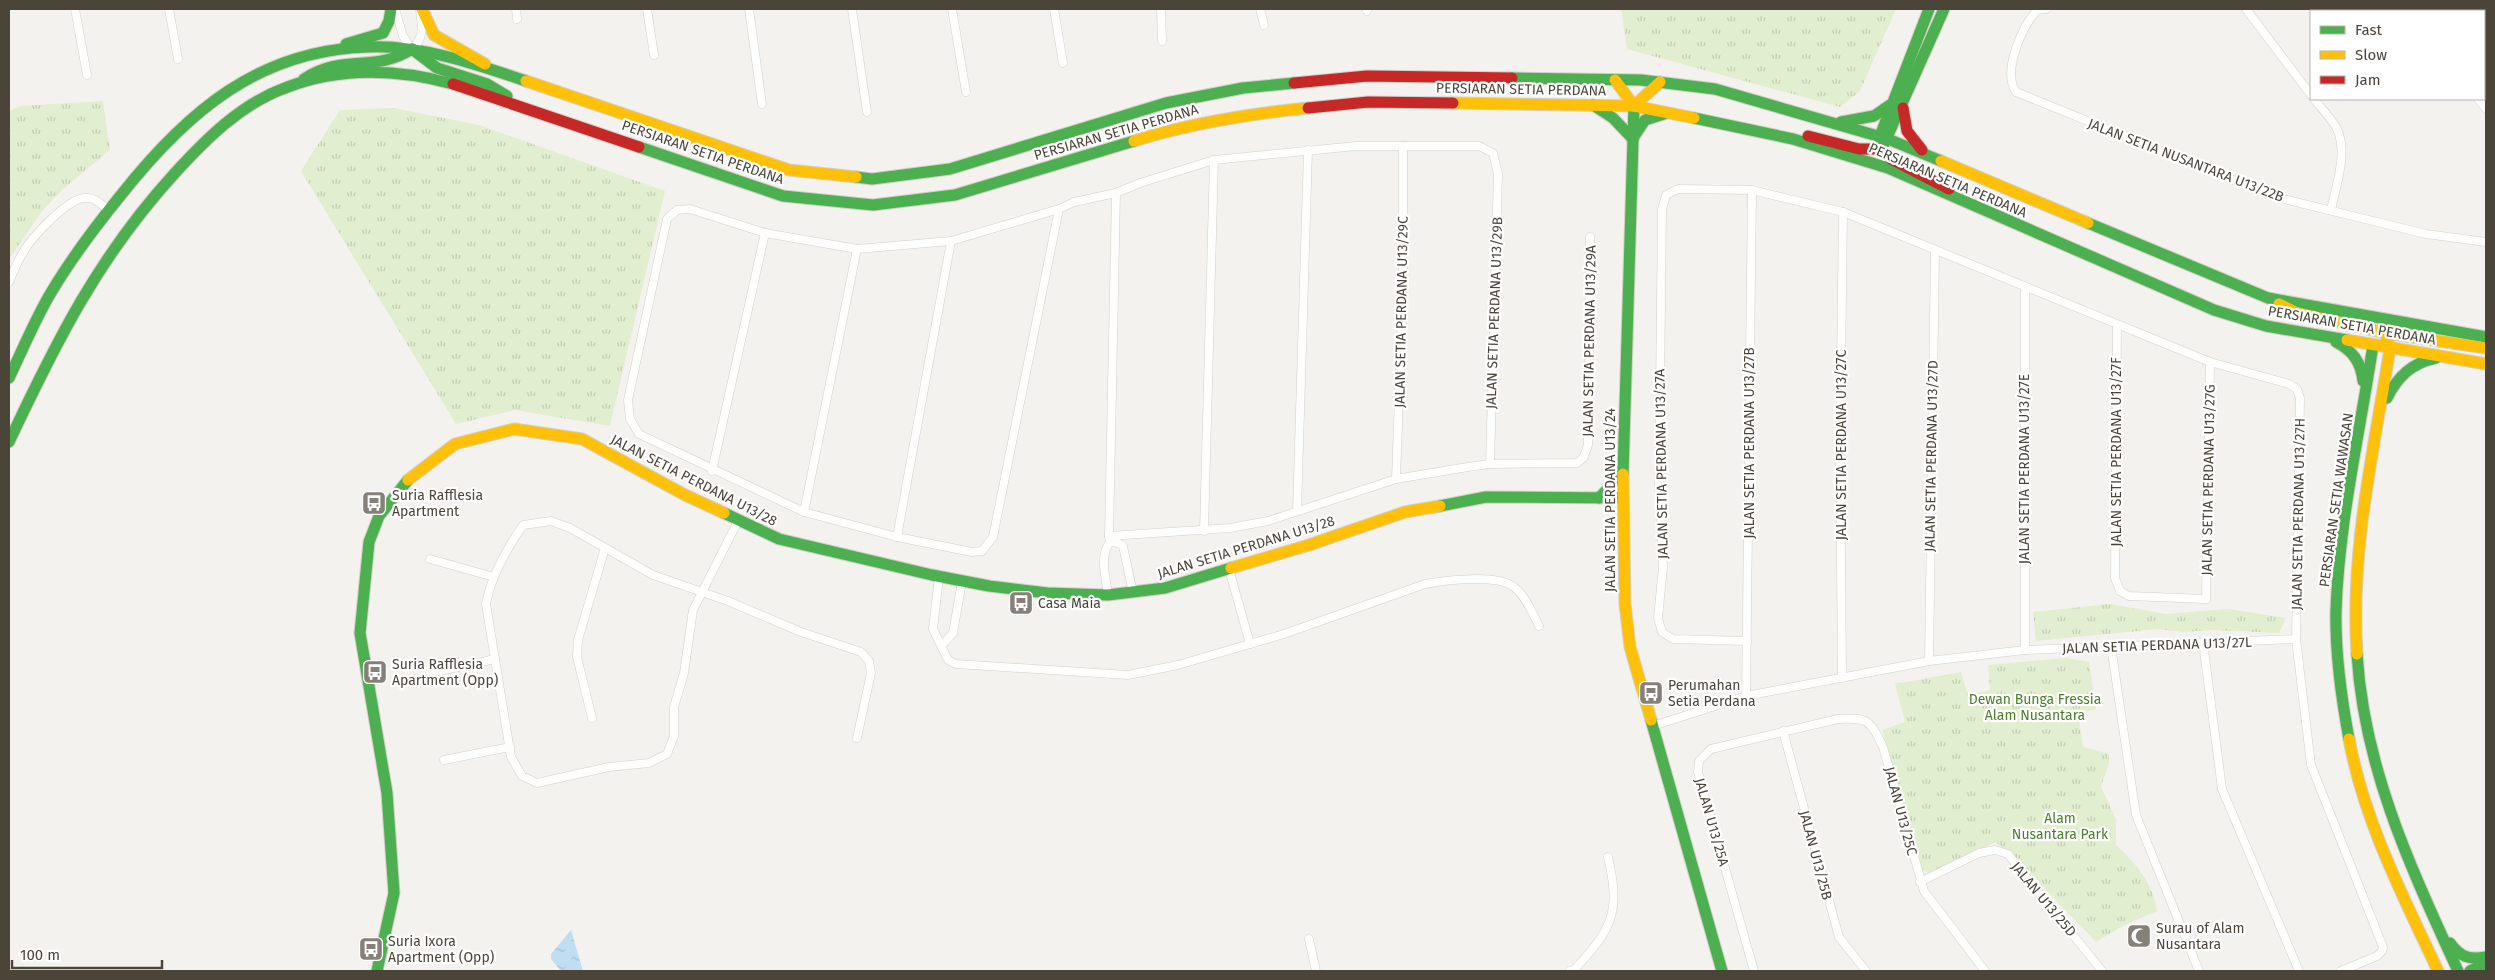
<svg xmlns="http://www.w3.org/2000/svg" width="2495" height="980" font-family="'Fira Sans',sans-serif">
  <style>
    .grass { fill: url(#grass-tufts) }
    .water { fill: url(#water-ripples) }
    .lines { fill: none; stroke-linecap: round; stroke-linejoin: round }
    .street-casing { stroke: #d2d0cb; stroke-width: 9 }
    .fast-casing { stroke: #d3cfc5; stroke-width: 13 }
    .slow-casing { stroke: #d3cfc5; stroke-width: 13 }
    .jam-casing { stroke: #d3cfc5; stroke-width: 13 }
    .street { stroke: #fdfdfc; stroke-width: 8 }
    .fast { stroke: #4caf50; stroke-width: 11 }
    .slow { stroke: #ffc107; stroke-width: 11 }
    .jam { stroke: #c62828; stroke-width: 11 }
    .labels { text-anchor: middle; stroke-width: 4.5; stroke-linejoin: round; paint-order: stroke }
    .street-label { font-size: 14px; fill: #4b4439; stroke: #fff }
    .poi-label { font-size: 14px; fill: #4b4439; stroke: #fff; text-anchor: start }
    .park-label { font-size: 14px; fill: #4a7f2a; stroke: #fff }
  </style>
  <defs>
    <pattern id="grass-tufts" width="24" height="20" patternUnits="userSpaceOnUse" patternTransform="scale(1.25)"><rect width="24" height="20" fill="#e1eecf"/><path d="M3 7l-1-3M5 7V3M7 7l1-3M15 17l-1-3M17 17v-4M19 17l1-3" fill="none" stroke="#c3cdb2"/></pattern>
    <pattern id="water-ripples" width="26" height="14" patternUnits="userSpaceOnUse" patternTransform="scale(1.25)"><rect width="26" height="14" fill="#c0ddf1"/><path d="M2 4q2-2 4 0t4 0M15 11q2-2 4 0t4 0" fill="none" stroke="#a6bfcf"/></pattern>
  </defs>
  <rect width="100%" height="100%" fill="#f4f2ee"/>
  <g class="grass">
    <polygon points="1621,9 1896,9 1860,91 1840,107 1627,49"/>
    <polygon points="103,101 110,150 63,189 43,210 9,259 9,111 21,106"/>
    <polygon points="393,108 479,125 665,191 610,426 515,410 456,424 301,171 340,110"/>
    <polygon points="2109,604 2166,614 2228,609 2286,618 2279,633 2213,630 2184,632 2158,629 2036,641 2033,612"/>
    <path d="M2066,658L2089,662L2096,709L2078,714L2083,747L2109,754V763L2101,787L2116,819V845C2136,863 2153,883 2157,911L2123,926L2096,942L2022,865L1996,842L1944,866L1935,875L1920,869L1882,730L1905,722L1895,684L1961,672L1968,695L1990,690L1988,665Z"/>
  </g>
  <polygon class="water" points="571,930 583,971 561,971 551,959 551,954"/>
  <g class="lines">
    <defs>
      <g id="street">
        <polyline points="75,9 87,75"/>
        <polyline points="169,9 178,59"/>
        <path d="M395,9L403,36L412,49C425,37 422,26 420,10"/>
        <polyline points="516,9 517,19"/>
        <polyline points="647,9 654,55"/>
        <polyline points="749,9 762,104"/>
        <polyline points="852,9 867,112"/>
        <polyline points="952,9 966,92"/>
        <polyline points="1054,9 1063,63"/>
        <polyline points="1161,9 1162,41"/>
        <polyline points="1260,9 1264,25"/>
        <polyline points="1367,9 1367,11"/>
        <path d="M2046,9L2037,10C2022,27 2002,71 2016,92L2275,197L2426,234L2486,242"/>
        <polyline points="2246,9 2311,95"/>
        <polyline points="2409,9 2411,11"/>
        <path d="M2314,99C2321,108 2330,117 2336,127C2349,150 2336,186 2331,210"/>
        <polyline points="2478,99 2486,109"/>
        <polyline points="1059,209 993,537 982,551 972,552 897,537 804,512 639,434 630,419 628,400 667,219 677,210 690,209 765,233 857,249 951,241 1059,209 1074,202 1116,193 1140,183 1214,160 1356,146 1479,146 1493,153 1498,174 1490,464"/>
        <path d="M9,282C13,272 17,263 22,254C31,238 70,195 88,198C96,198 102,205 108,210"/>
        <polyline points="2117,326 2115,578 2120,591 2129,596 2206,599 2210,362"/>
        <polyline points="712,471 765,233"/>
        <polyline points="1396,479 1403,286 1403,146"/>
        <polyline points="1297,511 1308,150"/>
        <polyline points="804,512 857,249"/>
        <path d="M738,521L693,610L684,673L674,707V736L667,754L649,763L609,767L537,783L522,776L511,757L486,604C491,576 507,549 523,525L551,521L570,528L653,575L728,601L801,632L861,652L869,661L871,673L857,738"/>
        <polyline points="1204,531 1214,160"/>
        <polyline points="1109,536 1116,193"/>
        <polyline points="897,537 951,241"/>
        <polyline points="1110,542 1118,543 1123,546 1133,593"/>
        <polyline points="430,559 494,577"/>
        <polyline points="1229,569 1250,644"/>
        <path d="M939,577L933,629L948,660L956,664L1128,675L1178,665L1284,634L1425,584C1446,580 1497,574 1514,587C1525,595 1533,614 1539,626"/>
        <path d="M1108,595C1106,578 1099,556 1110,542L1109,536L1230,528L1268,521L1396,479L1468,467L1490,464L1577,463L1584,457L1588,445L1590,237"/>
        <polyline points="1747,641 1673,639 1662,632 1658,618 1663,567 1659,486 1662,209 1666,195 1678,189 1752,190 1843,212 2210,362 2289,384 2297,389 2300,398 2296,639"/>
        <polyline points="2203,642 2222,789 2299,971"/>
        <polyline points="942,645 953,633 962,581"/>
        <polyline points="2111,646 2136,815 2199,971"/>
        <polyline points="2025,650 2025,288"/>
        <polyline points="1929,661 1935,251"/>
        <polyline points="430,673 495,659"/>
        <polyline points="1842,678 1840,445 1843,212"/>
        <polyline points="1746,696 1752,190"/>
        <polyline points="592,718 577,657 578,640 605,548"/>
        <polyline points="1653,726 1746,696 1929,661 2025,650 2296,639 2311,765 2383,947 2382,951 2377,956 2341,971"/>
        <polyline points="1783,731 1839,937 1866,971"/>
        <polyline points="444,760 510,747"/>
        <polyline points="1920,882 1979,853 1995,850 2008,854 2102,971"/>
        <polyline points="1309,939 1316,971"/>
        <path d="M1570,971L1574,970C1612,929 1621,913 1608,857"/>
        <path d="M1754,971L1698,772L1699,761L1711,749L1838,719C1868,717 1870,720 1883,747L1924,891L1985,971"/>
      </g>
      <g id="fast">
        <polyline points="346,44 383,33 389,21 391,9"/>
        <polyline points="412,49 437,68 487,84 507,96"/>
        <polyline points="1512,78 1641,80 1715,89 1888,139 1941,161"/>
        <path d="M304,79C343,53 375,73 412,49"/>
        <polyline points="1593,105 1613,118 1633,139"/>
        <polyline points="1694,118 1793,139 1888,168 2214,310 2266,326 2347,340"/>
        <polyline points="1841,122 1874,116 1890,105"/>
        <polyline points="1633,138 1645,120 1664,114"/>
        <polyline points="1880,143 1880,136 1929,9"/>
        <polyline points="1884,144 1944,9"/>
        <polyline points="639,147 783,196 873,205 955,195 1134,141"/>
        <polyline points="856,177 872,179 950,169 1166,103 1243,88 1294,83"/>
        <polyline points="2088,223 2268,298 2486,337"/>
        <path d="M2336,342C2353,351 2361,362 2363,381"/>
        <path d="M9,378C22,351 34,322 49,296C70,260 95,227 121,195C186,113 258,50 368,47C421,45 476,64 526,81"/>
        <path d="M2387,398C2398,376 2412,363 2436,358"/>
        <path d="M9,442C57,340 99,256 175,173C206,139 241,104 285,88C339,67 398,69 453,84"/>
        <polyline points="1623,474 1634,106"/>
        <polyline points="1599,498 1622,474"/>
        <polyline points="1440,506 1486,497 1622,498"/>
        <polyline points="724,513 779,539 932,575 989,586 1047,593 1108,595 1165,588 1231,568"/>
        <path d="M2357,654C2364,769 2411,868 2458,971"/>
        <polyline points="1651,720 1722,971"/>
        <path d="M2349,739C2341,696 2335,653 2336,610C2339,521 2360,432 2373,345"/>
        <path d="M2450,943C2460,957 2469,960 2486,957"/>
        <polyline points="377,971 394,893 387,793 360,633 369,542 379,516 408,480"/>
        <polyline points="2470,971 2486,963"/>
      </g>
      <g id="slow">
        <polyline points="422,9 434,35 485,64"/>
        <polyline points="1615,80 1634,106"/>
        <polyline points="526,81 789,170 856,177"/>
        <polyline points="1453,103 1634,106 1694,118"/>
        <polyline points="1634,106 1660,82"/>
        <path d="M1134,141C1191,123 1249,114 1308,108"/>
        <polyline points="1941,161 2088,223"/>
        <polyline points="2279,304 2295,312 2385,333 2486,348"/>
        <polyline points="2347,340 2486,364"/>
        <polyline points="1623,474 1625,604 1630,647 1651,720"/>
        <polyline points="408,480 455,444 514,429 582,439 685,495 724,513"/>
        <polyline points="1231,568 1309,545 1405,512 1440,506"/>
        <path d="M2357,654C2350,550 2374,450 2390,348L2385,333"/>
        <path d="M2349,739C2364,821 2403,896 2438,971"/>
      </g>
      <g id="jam">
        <polyline points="1294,83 1367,76 1512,78"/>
        <polyline points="453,84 639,147"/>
        <polyline points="1308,108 1368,102 1453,103"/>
        <polyline points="1903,108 1907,131 1922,150"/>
        <polyline points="1808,136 1859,149 1880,149 1891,159 1949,189"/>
      </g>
    </defs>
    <use href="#street" class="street-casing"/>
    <use href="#fast" class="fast-casing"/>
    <use href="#slow" class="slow-casing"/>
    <use href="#jam" class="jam-casing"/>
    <use href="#street" class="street"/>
    <use href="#fast" class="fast"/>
    <use href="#slow" class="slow"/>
    <use href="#jam" class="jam"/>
  </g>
  <defs>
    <symbol id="bus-square" viewBox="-11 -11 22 22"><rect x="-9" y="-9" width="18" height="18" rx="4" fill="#868178" stroke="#fff"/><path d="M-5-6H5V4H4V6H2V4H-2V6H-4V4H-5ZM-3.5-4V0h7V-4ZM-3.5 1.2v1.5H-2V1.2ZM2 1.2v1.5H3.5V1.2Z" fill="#fff"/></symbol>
    <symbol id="mosque-square" viewBox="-11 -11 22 22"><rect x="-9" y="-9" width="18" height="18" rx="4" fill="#868178" stroke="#fff"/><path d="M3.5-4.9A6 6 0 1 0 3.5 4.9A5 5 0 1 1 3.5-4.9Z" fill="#fff"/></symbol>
  </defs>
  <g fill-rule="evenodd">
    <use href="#bus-square" x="360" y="489" width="28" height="28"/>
    <use href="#bus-square" x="1007" y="589" width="28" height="28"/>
    <use href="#bus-square" x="361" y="658" width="28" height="28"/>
    <use href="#bus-square" x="1637" y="679" width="28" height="28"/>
    <use href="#mosque-square" x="2125" y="922" width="28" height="28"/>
    <use href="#bus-square" x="357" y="935" width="28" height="28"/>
  </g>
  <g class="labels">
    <g class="street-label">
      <text transform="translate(1521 89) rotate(1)" y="5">PERSIARAN SETIA PERDANA</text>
      <text transform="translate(1116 132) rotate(-16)" y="5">PERSIARAN SETIA PERDANA</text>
      <text transform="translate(703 152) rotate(19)" y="5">PERSIARAN SETIA PERDANA</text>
      <text transform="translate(2186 160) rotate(21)" y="5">JALAN SETIA NUSANTARA U13/22B</text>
      <text transform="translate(1948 180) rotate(23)" y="5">PERSIARAN SETIA PERDANA</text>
      <text transform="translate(1401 312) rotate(-89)" y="5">JALAN SETIA PERDANA U13/29C</text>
      <text transform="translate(1494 313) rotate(-88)" y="5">JALAN SETIA PERDANA U13/29B</text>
      <text transform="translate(2352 325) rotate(10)" y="5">PERSIARAN SETIA PERDANA</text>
      <text transform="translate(1589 341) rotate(-89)" y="5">JALAN SETIA PERDANA U13/29A</text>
      <text transform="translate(1749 443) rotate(-90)" y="5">JALAN SETIA PERDANA U13/27B</text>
      <text transform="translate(1841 445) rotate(-90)" y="5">JALAN SETIA PERDANA U13/27C</text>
      <text transform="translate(2116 452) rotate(-90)" y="5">JALAN SETIA PERDANA U13/27F</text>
      <text transform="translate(1931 456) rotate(-89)" y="5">JALAN SETIA PERDANA U13/27D</text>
      <text transform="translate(1661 464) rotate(-91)" y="5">JALAN SETIA PERDANA U13/27A</text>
      <text transform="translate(2024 469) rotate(-90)" y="5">JALAN SETIA PERDANA U13/27E</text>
      <text transform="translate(694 480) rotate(27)" y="5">JALAN SETIA PERDANA U13/28</text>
      <text transform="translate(2208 480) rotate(-89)" y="5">JALAN SETIA PERDANA U13/27G</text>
      <text transform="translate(1610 500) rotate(-90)" y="5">JALAN SETIA PERDANA U13/24</text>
      <text transform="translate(2336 500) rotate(-82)" y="5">PERSIARAN SETIA WAWASAN</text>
      <text transform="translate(2298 514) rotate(-89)" y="5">JALAN SETIA PERDANA U13/27H</text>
      <text transform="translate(1246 547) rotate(-17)" y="5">JALAN SETIA PERDANA U13/28</text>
      <text transform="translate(2157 645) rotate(-2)" y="5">JALAN SETIA PERDANA U13/27L</text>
      <text transform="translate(1901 811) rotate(75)" y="5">JALAN U13/25C</text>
      <text transform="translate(1712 822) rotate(74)" y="5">JALAN U13/25A</text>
      <text transform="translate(1816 855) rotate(75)" y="5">JALAN U13/25B</text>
      <text transform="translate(2044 899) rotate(50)" y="5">JALAN U13/25D</text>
    </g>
    <g class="poi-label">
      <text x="392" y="500">Suria Rafflesia<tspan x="392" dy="16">Apartment</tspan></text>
      <text x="1038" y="608">Casa Maia</text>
      <text x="392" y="669">Suria Rafflesia<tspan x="392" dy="16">Apartment (Opp)</tspan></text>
      <text x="1668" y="690">Perumahan<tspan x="1668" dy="16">Setia Perdana</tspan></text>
      <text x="2156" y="933">Surau of Alam<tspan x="2156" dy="16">Nusantara</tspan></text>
      <text x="388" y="946">Suria Ixora<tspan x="388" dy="16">Apartment (Opp)</tspan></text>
    </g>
    <g class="park-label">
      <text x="2035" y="704">Dewan Bunga Fressia<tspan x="2035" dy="16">Alam Nusantara</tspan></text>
      <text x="2060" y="823">Alam<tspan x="2060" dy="16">Nusantara Park</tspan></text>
    </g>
  </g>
  <rect width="2495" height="980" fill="none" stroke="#4b4439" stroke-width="20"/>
  <rect x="2310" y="10" width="175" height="90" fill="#ffffff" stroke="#b7b4b0"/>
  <rect x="2320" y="26" width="25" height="8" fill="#4caf50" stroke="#b7b4b0"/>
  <text x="2355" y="35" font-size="15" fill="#4b4439">Fast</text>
  <rect x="2320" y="51" width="25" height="8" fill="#ffc107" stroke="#b7b4b0"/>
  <text x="2355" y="60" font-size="15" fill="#4b4439">Slow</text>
  <rect x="2320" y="76" width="25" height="8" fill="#c62828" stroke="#b7b4b0"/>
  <text x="2355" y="85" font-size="15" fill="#4b4439">Jam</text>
  <path d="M12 960v8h150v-8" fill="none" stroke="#4b4439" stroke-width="2.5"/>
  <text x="20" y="960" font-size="15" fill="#4b4439" stroke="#ffffff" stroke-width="4" paint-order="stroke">100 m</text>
</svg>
